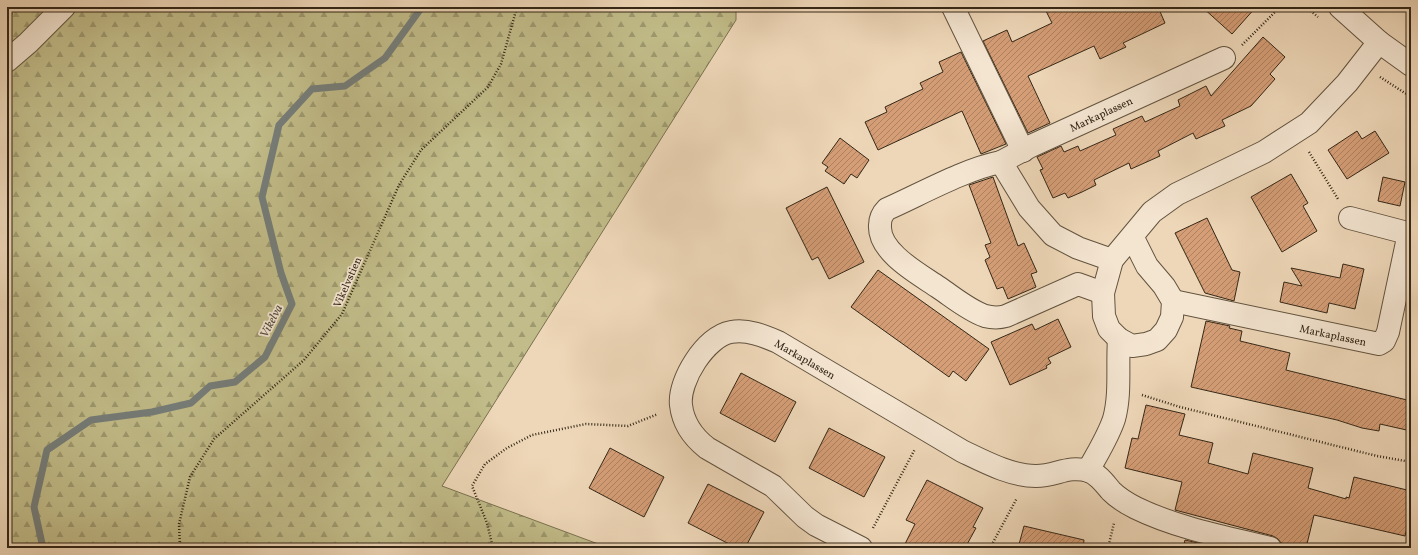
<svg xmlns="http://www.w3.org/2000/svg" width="1418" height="555" font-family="Vollkorn,serif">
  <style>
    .forest { fill: url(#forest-firs); stroke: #7a7250 }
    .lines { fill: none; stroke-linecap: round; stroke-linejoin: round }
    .stream { stroke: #757d79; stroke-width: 7 }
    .building { fill: url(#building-hatch); stroke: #342717 }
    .minor-casing { stroke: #62533f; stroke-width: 24 }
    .path { stroke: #342717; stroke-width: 2.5; stroke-dasharray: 1 2; stroke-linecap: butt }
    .minor { stroke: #f4e5d1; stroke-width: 22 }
    .labels { text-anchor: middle; stroke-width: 3.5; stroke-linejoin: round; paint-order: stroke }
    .street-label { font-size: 11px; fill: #342717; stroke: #f4e5d1 }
    .water-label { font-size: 12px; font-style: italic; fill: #4f4b40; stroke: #f4e5d1 }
  </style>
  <defs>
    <pattern id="forest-firs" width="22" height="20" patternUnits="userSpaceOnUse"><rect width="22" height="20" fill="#c1bc89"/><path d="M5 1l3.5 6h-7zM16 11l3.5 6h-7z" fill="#9e996f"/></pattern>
    <pattern id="building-hatch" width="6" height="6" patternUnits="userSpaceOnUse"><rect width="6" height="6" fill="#d59e77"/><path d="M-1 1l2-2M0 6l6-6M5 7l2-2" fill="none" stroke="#ae8161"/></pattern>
  </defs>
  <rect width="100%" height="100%" fill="#eed7b8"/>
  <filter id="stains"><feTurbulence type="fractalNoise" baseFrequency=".005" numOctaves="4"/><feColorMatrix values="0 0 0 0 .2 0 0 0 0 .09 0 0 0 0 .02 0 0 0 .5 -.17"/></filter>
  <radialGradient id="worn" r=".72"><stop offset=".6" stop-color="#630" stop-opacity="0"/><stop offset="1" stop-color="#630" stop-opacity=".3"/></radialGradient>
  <polygon class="forest" points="7,7 736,7 736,20 442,486 609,548 7,548"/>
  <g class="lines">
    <polyline class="stream" points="43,548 34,507 47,450 91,420 152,412 191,403 210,386 235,382 265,357 292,304 281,273 262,197 279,125 312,89 345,86 385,58 422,7"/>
  </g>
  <g class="building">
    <polygon points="1044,7 1158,7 1165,23 1123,43 1126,47 1100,59 1094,46 1028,76 1050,123 1028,133 983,41 1007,30 1012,42 1052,23"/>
    <polygon points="1202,7 1256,7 1232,34"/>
    <polygon points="1263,37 1285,57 1270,74 1275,79 1251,106 1222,120 1225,126 1196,139 1193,133 1158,151 1160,156 1131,169 1129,163 1094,180 1096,185 1082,192 1068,198 1065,193 1053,198 1040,170 1043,169 1037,157 1061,146 1064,152 1078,146 1080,151 1116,135 1113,129 1142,116 1145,122 1180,106 1178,100 1206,86 1211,96"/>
    <polygon points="961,52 1006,144 981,154 962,111 878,150 865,122 887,112 885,107 923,89 920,83 943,72 939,62"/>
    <polygon points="1357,131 1362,139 1375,131 1389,153 1347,179 1328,150"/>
    <polygon points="840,138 869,160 857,178 851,174 844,184 825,171 828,167 822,163"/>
    <polygon points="1291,174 1308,203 1303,206 1317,231 1282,252 1251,197"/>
    <polygon points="993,177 1018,246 1024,243 1037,272 1031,274 1036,287 1008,299 1003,287 997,289 985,260 990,257 985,245 991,243 969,185"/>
    <polygon points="1383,177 1405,182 1400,206 1378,201"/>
    <polygon points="827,187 864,262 829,279 818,257 812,260 786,208"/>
    <polygon points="1207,218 1232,270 1240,272 1234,301 1205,293 1175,233"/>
    <polygon points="1343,264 1364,269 1355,309 1329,303 1327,313 1280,302 1284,282 1302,286 1291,268 1340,278"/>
    <polygon points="878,270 989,349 966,381 953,371 949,377 851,307"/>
    <polygon points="1058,319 1071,347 1048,358 1051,363 1046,366 1047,368 1010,385 991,342 1032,324 1035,330"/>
    <polygon points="1206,321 1230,326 1229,328 1242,331 1240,341 1290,353 1286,370 1411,401 1411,431 1380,424 1379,431 1362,428 1337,420 1191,387"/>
    <polygon points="741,373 796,402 775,442 720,413"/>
    <polygon points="1146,405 1185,414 1179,435 1213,443 1208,463 1248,474 1253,453 1313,468 1308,488 1346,499 1346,497 1349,498 1354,477 1411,491 1411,509 1405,536 1314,515 1306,548 1300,548 1281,543 1278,539 1273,536 1175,510 1182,482 1125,468 1132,438 1138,439"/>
    <polygon points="829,428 885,457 864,497 809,468"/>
    <polygon points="610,448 664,477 644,517 589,488"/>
    <polygon points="927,480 983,508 973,527 976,528 965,548 903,548 915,524 906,520"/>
    <polygon points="708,484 764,512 745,548 737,548 688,523"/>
    <polygon points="1024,526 1084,540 1083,548 1018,548"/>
    <polygon points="1185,540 1198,543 1216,548 1183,548"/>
  </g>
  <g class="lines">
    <defs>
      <g id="minor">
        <polyline points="953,7 1023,151"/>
        <polyline points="1340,7 1379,42 1411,65"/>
        <polyline points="7,61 28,43 64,7"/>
        <path d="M1001,162C965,169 921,194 887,209C882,214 880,218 880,225C878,252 919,274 938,287C953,297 968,310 985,316C993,318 999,318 1006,316L1078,284L1103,293"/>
        <polyline points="1350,218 1411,234"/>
        <polyline points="1132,236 1147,266 1164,286 1173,301 1172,317 1166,330 1157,340 1146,344 1132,346 1119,339 1109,329 1104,316 1103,293 1112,260 1152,212 1177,194 1264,152 1309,123 1347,83 1379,42"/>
        <polyline points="1112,260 1078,248 1053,235 1029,208 1001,162 1031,146 1224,58"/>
        <polyline points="1173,301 1379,344 1384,341 1388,332 1409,233"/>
        <path d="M1088,471C1097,454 1108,437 1114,419C1121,394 1117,365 1119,339"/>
        <path d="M861,548L816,525L805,517L773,486L707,448C693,437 683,423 681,405C678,381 706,336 731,332C748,329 764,336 778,342L962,451C985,462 1011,476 1036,476C1057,476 1067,465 1089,471C1099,475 1105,484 1111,491C1118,498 1128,504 1136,508C1177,528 1225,537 1270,548"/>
      </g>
    </defs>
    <use href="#minor" class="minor-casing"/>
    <g class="path">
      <polyline points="1306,7 1318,17"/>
      <polyline points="7,18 18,7"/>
      <polyline points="1242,45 1280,7"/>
      <polyline points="1380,77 1411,97"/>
      <polyline points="1309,152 1338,199"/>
      <polyline points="1142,395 1180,407 1377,456 1411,462"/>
      <polyline points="873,528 915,449"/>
      <polyline points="180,548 179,524 190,477 214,439 304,360 342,314 399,185 421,150 488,87 501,64 517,7"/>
      <polyline points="493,548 487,523 472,486 485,464 507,448 532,435 586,424 628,426 658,414"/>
      <polyline points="990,548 1017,498"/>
      <polyline points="1108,548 1114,523"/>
    </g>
    <use href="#minor" class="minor"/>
  </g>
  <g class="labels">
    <g class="street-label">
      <text transform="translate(1101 114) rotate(-25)" y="4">Markaplassen</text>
      <text transform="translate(347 282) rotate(-66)" y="4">Vikelvstien</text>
      <text transform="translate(1333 335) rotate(12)" y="4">Markaplassen</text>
      <text transform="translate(805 359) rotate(30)" y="4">Markaplassen</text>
    </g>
    <g class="water-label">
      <text transform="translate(271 321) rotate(-63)" y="4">Vikelva</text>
    </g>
  </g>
  <rect width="1418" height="555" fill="none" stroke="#eed7b8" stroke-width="24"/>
  <rect x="8" y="8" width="1402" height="539" fill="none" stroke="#342717" stroke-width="2"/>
  <rect x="12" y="12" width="1394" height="531" fill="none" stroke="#342717"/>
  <rect width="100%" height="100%" filter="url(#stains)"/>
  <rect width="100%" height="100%" fill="url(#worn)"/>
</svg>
